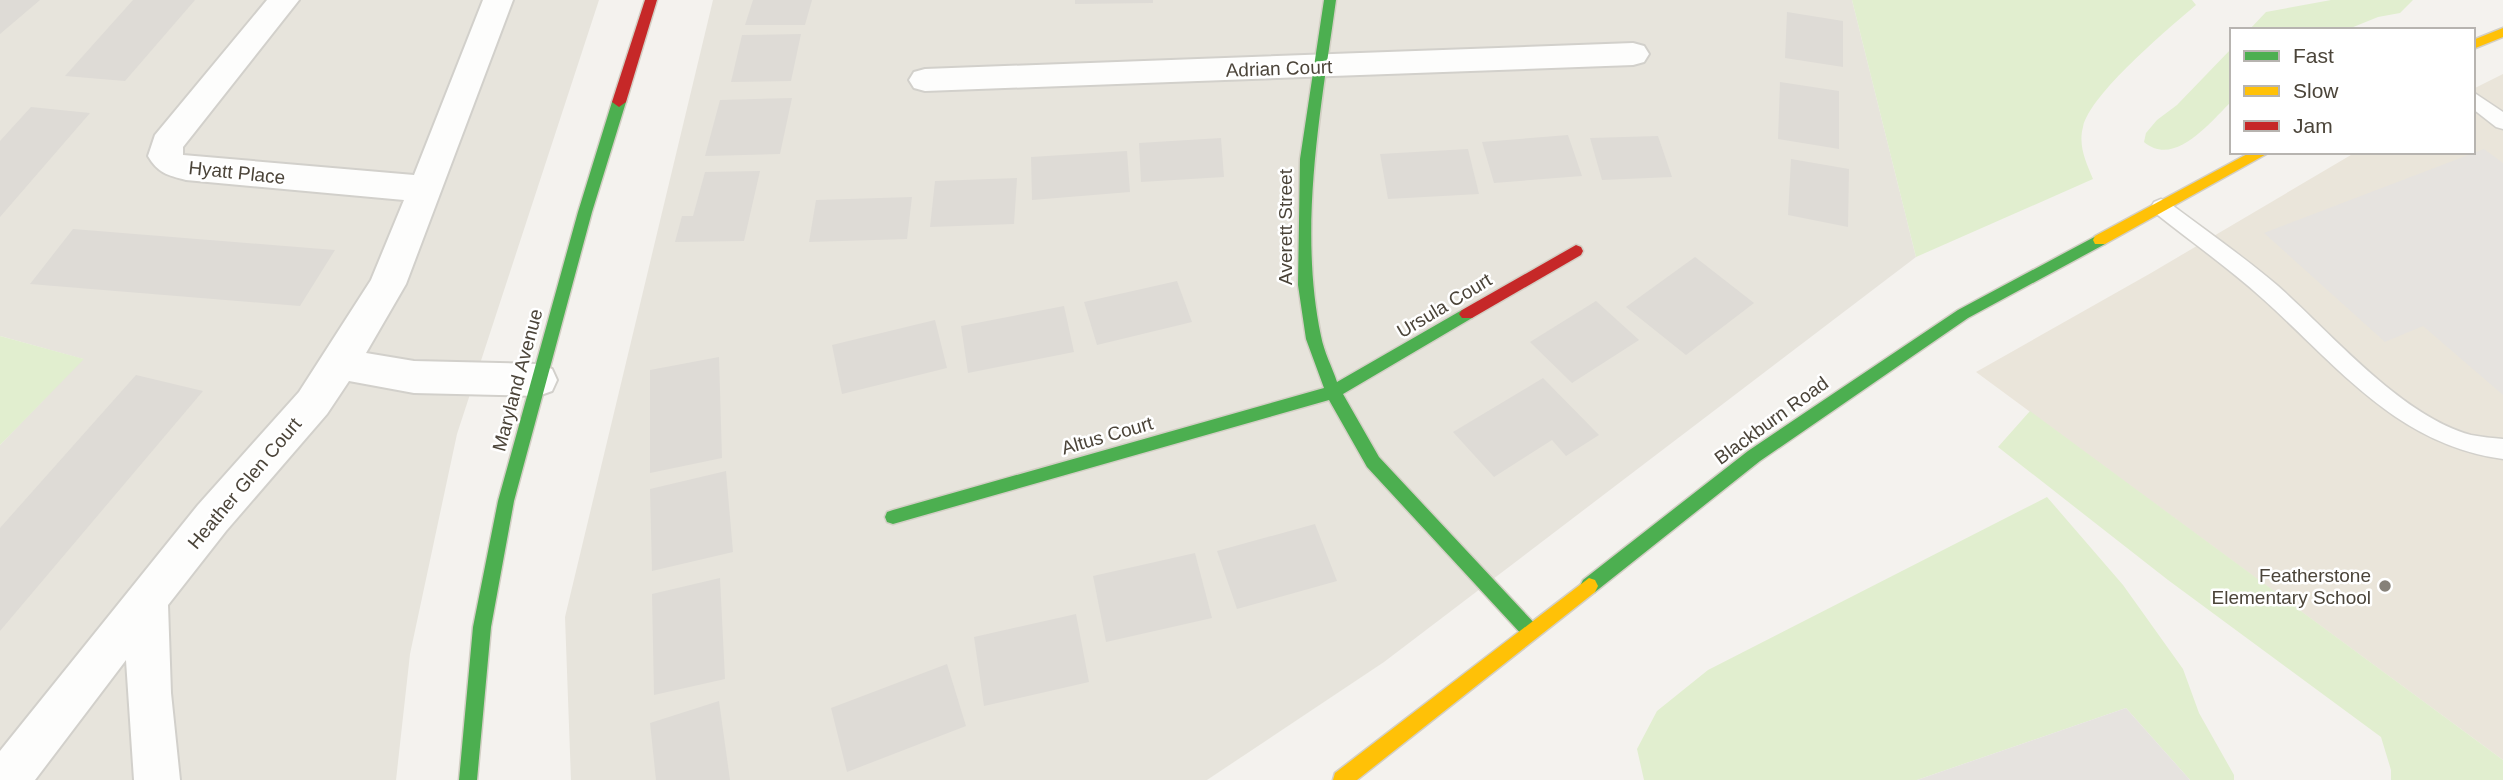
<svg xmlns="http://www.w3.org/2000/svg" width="2503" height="780" font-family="Arial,sans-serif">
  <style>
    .residential { fill: #e7e4dc }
    .education { fill: #eae5da }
    .green { fill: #e1eecf }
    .parking { fill: #e6e3df }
    .building { fill: #dedbd6 }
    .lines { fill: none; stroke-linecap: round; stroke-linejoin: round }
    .lane-casing { stroke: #d2d0cb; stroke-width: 3 }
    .street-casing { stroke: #d2d0cb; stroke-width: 4 }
    .fast-casing { stroke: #d3cfc5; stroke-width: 3 }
    .slow-casing { stroke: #d3cfc5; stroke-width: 3 }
    .jam-casing { stroke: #d3cfc5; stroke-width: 3 }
    .lane { fill: #fdfdfc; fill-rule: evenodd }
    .street { fill: #fdfdfc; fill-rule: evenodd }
    .fast { fill: #4caf50; fill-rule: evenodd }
    .slow { fill: #ffc107; fill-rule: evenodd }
    .jam { fill: #c62828; fill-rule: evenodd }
    .poi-dot { fill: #868178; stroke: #fff; stroke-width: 2.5 }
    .labels { text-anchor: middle; stroke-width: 5; stroke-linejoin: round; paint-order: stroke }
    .street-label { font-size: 19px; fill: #4b4439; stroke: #fff }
    .poi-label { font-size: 19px; fill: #4b4439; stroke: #fff; text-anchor: end }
  </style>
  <rect width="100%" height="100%" fill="#f4f2ee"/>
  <g class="residential">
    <polygon points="0,0 599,0 457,434 410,654 396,780 0,780 0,445 83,359 0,336"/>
    <polygon points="713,0 1852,0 1916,257 1384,662 1207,780 571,780 565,617"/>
  </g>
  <polygon class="education" points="2503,74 2503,760 1976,372 2151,273 2356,152 2473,152 2473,89"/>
  <g class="green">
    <path d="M1852,0H2192L2196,5C2168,29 2090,94 2083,127C2078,146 2086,162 2093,179L1916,257Z"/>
    <polygon points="2331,0 2413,0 2400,13 2378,17 2346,30 2249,30 2266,12"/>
    <path d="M2232,48V101C2210,122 2175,168 2144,142L2146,133L2157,120L2177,105Z"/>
    <polygon points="0,336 84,359 0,445"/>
    <polygon points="2030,411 2503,760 2503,780 2391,780 2391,770 2381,737 2168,580 1998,447"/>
    <polygon points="2047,497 2123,585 2183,669 2199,713 2234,775 2234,780 2190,780 2126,708 1917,780 1644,780 1637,749 1657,711 1708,670"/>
  </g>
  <g class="parking">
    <polygon points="2484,149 2503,163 2503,395 2423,326 2385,342 2264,233"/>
    <polygon points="2126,708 2190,780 1917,780"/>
  </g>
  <g class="building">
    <polygon points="0,0 40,0 0,34"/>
    <polygon points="133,0 195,0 125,81 65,76"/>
    <polygon points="753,0 812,0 805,25 745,25"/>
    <polygon points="1075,0 1153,0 1153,3 1075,4"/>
    <polygon points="1787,12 1843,21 1843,67 1785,58"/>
    <polygon points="801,34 791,81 731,82 742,35"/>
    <polygon points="1780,82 1839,91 1839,149 1778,139"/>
    <polygon points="792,98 780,154 705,156 720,100"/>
    <polygon points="31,107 90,113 0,217 0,141"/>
    <polygon points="1568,135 1582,176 1494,183 1482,142"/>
    <polygon points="1658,136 1672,177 1602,180 1590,138"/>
    <polygon points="1221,138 1224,177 1141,182 1139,143"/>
    <polygon points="1468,149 1479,194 1388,199 1380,154"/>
    <polygon points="1127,151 1130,192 1032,200 1031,157"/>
    <polygon points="1791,159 1849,169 1848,227 1788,215"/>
    <polygon points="760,171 744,241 675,242 682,216 693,216 705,172"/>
    <polygon points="1017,178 1014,224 930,227 935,181"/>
    <polygon points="912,197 907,239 809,242 816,200"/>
    <polygon points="73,229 335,250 300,306 30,284"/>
    <polygon points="1695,257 1754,303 1686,355 1626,307"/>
    <polygon points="1177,281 1192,322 1097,345 1084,302"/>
    <polygon points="1596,301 1639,340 1572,383 1530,342"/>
    <polygon points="1064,306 1074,352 968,373 961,326"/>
    <polygon points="935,320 947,368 842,394 832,345"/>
    <polygon points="719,357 722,458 650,473 650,370"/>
    <polygon points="136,375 203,391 0,631 0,528"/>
    <polygon points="1543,378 1599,435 1566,456 1552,440 1494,477 1453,432"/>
    <polygon points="726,471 733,552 652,571 650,489"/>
    <polygon points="1315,524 1337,581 1237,609 1217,551"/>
    <polygon points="1195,553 1212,618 1106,642 1093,576"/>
    <polygon points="720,578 725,679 654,695 652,594"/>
    <polygon points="1076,614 1089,682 984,706 974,637"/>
    <polygon points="947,664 966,726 847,772 831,708"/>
    <polygon points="719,701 730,780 656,780 650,723"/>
  </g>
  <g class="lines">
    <defs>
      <g id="lane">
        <polygon points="2473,92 2503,112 2503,129 2496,127 2473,109"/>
        <path d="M2161,199L2168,202C2205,230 2243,256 2278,286C2332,334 2401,416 2471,435C2481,437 2493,438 2503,439V459C2396,444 2339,367 2263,299C2229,268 2190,241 2154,212L2151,207L2154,202Z"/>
      </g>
      <g id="street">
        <path d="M267,0H299L183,147V155L414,175L483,0H513L406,284L366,353L414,361L538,364L552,369L557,380L552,391L538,396L414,393L349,381L327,414L226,531L168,605L171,693L180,780H134L126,660L35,780H0V751L198,505L299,392L371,280L404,200L186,180C167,175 158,173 148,156L155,135Z"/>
        <polygon points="1633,43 1644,46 1649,54 1644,62 1633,65 925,91 914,88 909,80 914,72 925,69"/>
      </g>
      <g id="fast">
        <path d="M1324,0H1336C1321,109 1298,227 1321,336C1324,352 1332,367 1337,382L1462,310H1472L1475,314L1472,318L1343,394L1379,457L1536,625L1539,631L1536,637L1530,639L1524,637L1367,467L1329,400L893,524L887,522L885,517L887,512L893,510L1324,388L1306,339L1298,285L1300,159Z"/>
        <polygon points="619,97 626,102 592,212 514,501 491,627 477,780 459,780 473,627 498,501 578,212 612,102"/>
        <polygon points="2100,234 2105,236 2107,240 2105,244 1968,318 1760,461 1595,592 1589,594 1583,592 1580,586 1583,580 1748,451 1958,310"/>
      </g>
      <g id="slow">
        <polygon points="2503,28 2503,37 2473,49 2473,40"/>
        <polygon points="2251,152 2270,152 2105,244 2095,244 2093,240 2095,236"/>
        <polygon points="1589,578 1595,580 1598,586 1595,592 1357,780 1333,780 1335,773"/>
      </g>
      <g id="jam">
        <polygon points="645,0 657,0 626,102 619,107 612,102"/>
        <polygon points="1576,245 1581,247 1583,251 1581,255 1472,318 1462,318 1459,314 1462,310"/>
      </g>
    </defs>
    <use href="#lane" class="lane-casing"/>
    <use href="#street" class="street-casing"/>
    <use href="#fast" class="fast-casing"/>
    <use href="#slow" class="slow-casing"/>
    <use href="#jam" class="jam-casing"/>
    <use href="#lane" class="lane"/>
    <use href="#street" class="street"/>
    <use href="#fast" class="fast"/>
    <use href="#slow" class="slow"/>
    <use href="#jam" class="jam"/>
  </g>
  <circle class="poi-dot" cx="2385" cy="586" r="7"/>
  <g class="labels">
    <g class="street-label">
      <text transform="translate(1279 68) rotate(-2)" y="7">Adrian Court</text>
      <text transform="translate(237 172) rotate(6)" y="7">Hyatt Place</text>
      <text transform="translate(1285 227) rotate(-90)" y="7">Averett Street</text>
      <text transform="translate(1444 305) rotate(-31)" y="7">Ursula Court</text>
      <text transform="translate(517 380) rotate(-75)" y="7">Maryland Avenue</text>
      <text transform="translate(1771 420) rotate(-36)" y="7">Blackburn Road</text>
      <text transform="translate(1107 435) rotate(-16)" y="7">Altus Court</text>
      <text transform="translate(244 483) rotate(-50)" y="7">Heather Glen Court</text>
    </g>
    <g class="poi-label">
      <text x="2371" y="582">Featherstone<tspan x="2371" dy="22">Elementary School</tspan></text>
    </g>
  </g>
  <rect x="2230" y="28" width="245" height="126" fill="#ffffff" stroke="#b7b4b0" stroke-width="2"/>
  <rect x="2244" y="51" width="35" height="10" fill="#4caf50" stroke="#b7b4b0" stroke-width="2"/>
  <text x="2293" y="63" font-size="21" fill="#4b4439">Fast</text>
  <rect x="2244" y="86" width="35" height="10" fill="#ffc107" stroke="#b7b4b0" stroke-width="2"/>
  <text x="2293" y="98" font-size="21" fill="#4b4439">Slow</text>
  <rect x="2244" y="121" width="35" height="10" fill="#c62828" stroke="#b7b4b0" stroke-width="2"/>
  <text x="2293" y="133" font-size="21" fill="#4b4439">Jam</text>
</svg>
